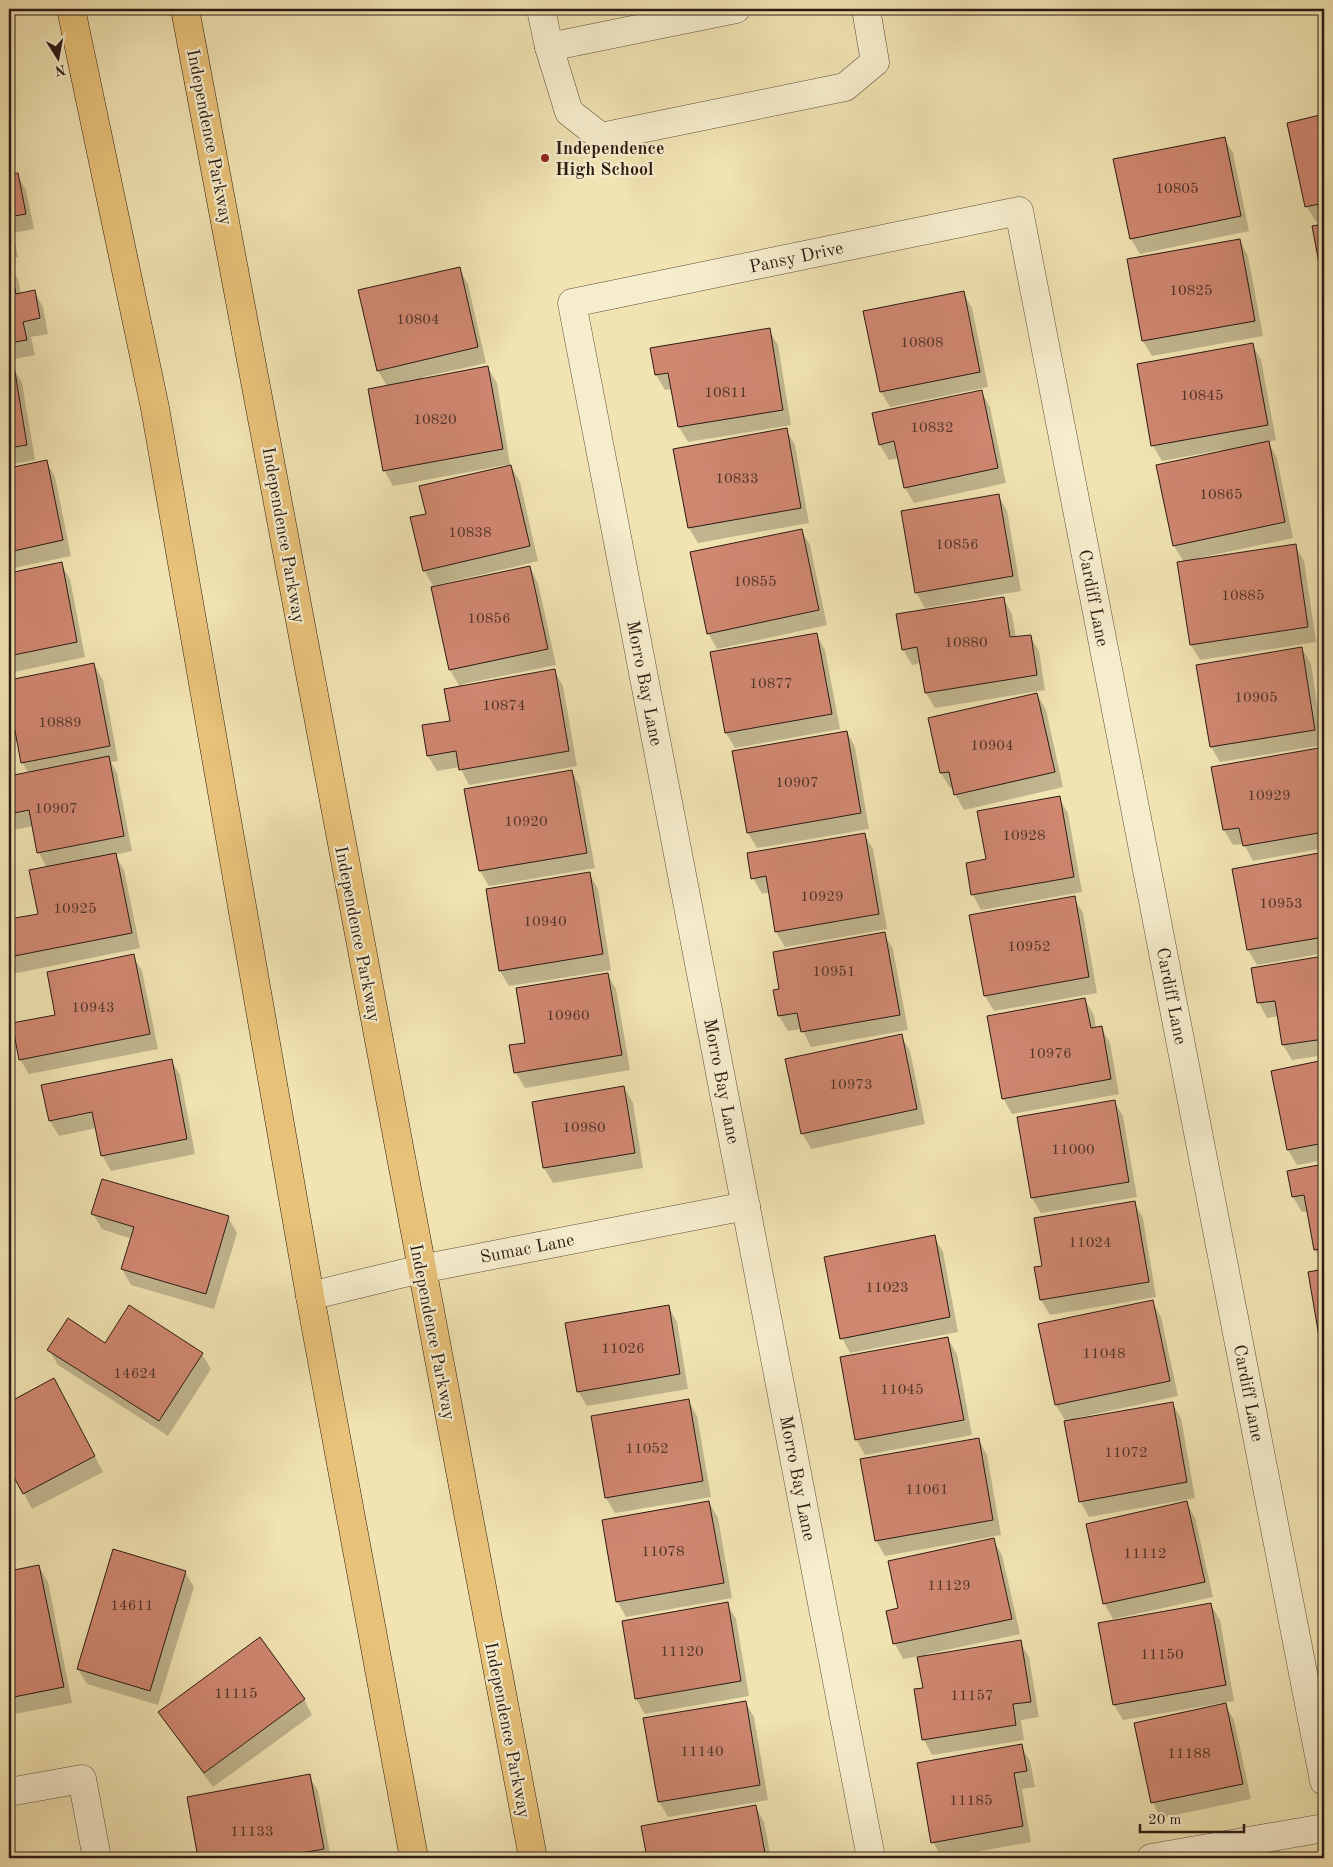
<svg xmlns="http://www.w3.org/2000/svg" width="1333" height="1867" font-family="'Old Standard TT',serif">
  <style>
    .shadow { fill: #0003 }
    .building { fill: #cf8770; stroke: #2b1a13 }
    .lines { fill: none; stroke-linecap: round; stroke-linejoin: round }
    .minor-casing { stroke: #5c4c3b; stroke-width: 29 }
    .major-casing { stroke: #2b1a13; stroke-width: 29 }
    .minor { stroke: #f6edcd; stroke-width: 28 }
    .major { stroke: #e8c279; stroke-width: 28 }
    .poi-dot { fill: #8f2418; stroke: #f6edcd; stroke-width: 2 }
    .labels { text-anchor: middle; stroke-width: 4.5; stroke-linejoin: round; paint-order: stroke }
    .number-label { font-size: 15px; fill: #54352a }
    .street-label { font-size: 18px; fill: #2b1a13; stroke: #f6edcd }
    .poi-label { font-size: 18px; font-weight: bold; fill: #2b1a13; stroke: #f6edcd; text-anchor: start }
  </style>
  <rect width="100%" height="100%" fill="#f1e3b2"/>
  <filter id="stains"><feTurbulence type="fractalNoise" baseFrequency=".004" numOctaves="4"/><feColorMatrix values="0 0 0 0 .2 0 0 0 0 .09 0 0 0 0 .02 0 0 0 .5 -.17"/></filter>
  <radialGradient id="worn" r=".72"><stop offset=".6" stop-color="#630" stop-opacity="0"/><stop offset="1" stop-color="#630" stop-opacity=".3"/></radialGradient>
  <g class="shadow">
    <polygon points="1324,116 1324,220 1316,222 1307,207 1288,124"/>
    <polygon points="1224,138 1233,153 1249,231 1140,254 1131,239 1114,160"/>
    <polygon points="17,175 26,190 34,229 13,233 18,257 9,259 9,176"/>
    <polygon points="1324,225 1324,284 1314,227"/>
    <polygon points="1240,240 1248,256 1263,336 1152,356 1143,341"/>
    <polygon points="9,264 18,279 21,294 34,291 43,307 48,334 31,337 35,355 9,360"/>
    <polygon points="459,269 468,284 486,363 423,377 423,380 488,368 497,383 510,465 520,482 538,561 433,586 424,570 427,515 507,467 506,465 393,486 384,470 387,386 378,371"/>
    <polygon points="963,292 972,308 988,387 890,407 881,392"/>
    <polygon points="769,330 778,345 791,425 688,442 679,427 672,389 665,390 656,375"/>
    <polygon points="1252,344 1261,360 1276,440 1268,442 1277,458 1293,538 1194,559 1194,561 1295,545 1304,561 1316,642 1200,660 1191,645 1184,562 1174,546 1222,452 1221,450 1162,461 1153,446"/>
    <polygon points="13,367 22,383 35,460 9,465 9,368"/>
    <polygon points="981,391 990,407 1006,483 914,503 905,488 899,458 889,460 880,445"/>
    <polygon points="786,430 795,445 809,523 698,543 689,528 675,450"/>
    <polygon points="46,461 55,477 71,556 9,569 9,469"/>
    <polygon points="998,495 1007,511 1021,591 925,608 916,592"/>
    <polygon points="801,530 810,545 827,625 717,649 708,633"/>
    <polygon points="61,564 70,579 85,657 9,673 9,574"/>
    <polygon points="530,568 538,583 556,665 463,684 464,687 554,670 563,686 577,766 469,785 460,767 437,771 428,756 451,722 460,687 450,670 432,588"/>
    <polygon points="1003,598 1012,614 1016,638 1030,636 1039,651 1045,690 935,708 926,693 921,663 912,665 903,649"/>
    <polygon points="816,634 825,650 840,729 735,748 726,733"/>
    <polygon points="1302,649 1311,664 1323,745 1220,762 1211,747 1197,666"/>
    <polygon points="94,665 103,680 118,761 111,762 117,773 132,851 115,855 124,870 140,948 12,974 9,968 9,921 39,915 47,868 39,853 33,826 9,831 9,778 29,774 22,762 9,692 9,681"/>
    <polygon points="1037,694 1046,710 1063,787 964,810 955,794 954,788 950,788 941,773 930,719"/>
    <polygon points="847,732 855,747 869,829 757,848 748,833"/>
    <polygon points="1324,749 1324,848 1253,861 1244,844 1233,845 1224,830 1213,768"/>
    <polygon points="572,771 580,787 595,868 489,886 480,871"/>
    <polygon points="1059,798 1068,813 1082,892 981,910 973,895 987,860"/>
    <polygon points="864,834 873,849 887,929 785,947 776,932 770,892 762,894 753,878"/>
    <polygon points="1324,854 1324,953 1257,965 1248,950 1234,870"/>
    <polygon points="589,873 598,889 611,970 509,986 500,971"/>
    <polygon points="1074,898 1083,913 1097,993 994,1011 985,996"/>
    <polygon points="884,934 893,949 908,1030 811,1047 802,1029 788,1031 779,1016 775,991 781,990"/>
    <polygon points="133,956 142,971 158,1049 29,1074 20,1059 57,1016"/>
    <polygon points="1324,958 1324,1055 1292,1060 1283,1045 1279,1016 1267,1018 1259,1003 1253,969"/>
    <polygon points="607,974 616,989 630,1070 525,1088 516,1073 511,1046 526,1044"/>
    <polygon points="1085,1000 1094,1015 1096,1028 1101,1027 1110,1043 1119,1094 1012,1114 1003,1098"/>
    <polygon points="901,1036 910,1051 925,1124 811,1149 802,1133"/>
    <polygon points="171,1060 180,1075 195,1154 111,1171 102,1155 96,1128 59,1136 50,1121"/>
    <polygon points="1324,1061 1324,1160 1297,1165 1288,1150 1272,1072"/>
    <polygon points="624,1087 633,1103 643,1168 553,1183 544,1168"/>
    <polygon points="1114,1101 1123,1116 1137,1197 1041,1213 1032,1198 1018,1118"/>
    <polygon points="1324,1165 1324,1265 1315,1250 1309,1211 1302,1212 1293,1197 1289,1172"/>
    <polygon points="1134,1202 1143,1218 1156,1297 1050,1315 1041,1300 1036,1268 1043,1267"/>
    <polygon points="93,1214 228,1217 237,1233 214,1309 131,1285 122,1269 132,1239 102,1229"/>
    <polygon points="934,1237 943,1252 958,1332 850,1353 842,1338"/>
    <polygon points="1324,1271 1324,1354 1309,1273"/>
    <polygon points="1152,1302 1161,1317 1178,1396 1077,1418 1077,1420 1172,1403 1181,1418 1195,1498 1089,1517 1080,1501 1066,1422 1056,1405"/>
    <polygon points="668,1306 677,1322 688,1389 587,1406 578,1391"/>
    <polygon points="948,1339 957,1354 972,1435 865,1455 856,1439"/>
    <polygon points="105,1344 202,1354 211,1369 168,1436 58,1365 49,1350"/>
    <polygon points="9,1388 15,1400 63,1395 103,1472 32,1509 9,1465"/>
    <polygon points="688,1400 697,1416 711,1497 615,1513 606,1498"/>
    <polygon points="978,1439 987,1455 1001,1535 885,1556 876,1540"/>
    <polygon points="709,1502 718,1518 732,1598 626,1617 617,1601"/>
    <polygon points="1187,1503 1195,1518 1213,1597 1113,1619 1104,1603"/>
    <polygon points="993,1540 1002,1555 1020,1634 927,1654 928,1656 1020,1642 1029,1657 1039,1717 1021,1720 1024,1740 932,1755 924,1740 924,1689 919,1656 903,1659 895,1644 888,1612 900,1609"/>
    <polygon points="39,1567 48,1582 72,1703 9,1715 9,1572"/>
    <polygon points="185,1572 194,1587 158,1705 87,1684 78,1669"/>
    <polygon points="727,1604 736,1619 749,1696 645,1714 636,1699 623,1622"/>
    <polygon points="1211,1605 1220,1620 1234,1701 1123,1720 1114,1705 1100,1624"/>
    <polygon points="304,1699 312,1715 213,1787 169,1727 160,1712"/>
    <polygon points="745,1702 754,1717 768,1800 668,1817 659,1802"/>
    <polygon points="1225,1705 1234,1720 1251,1799 1161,1818 1153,1803 1136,1724"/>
    <polygon points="1021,1746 1030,1761 1035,1787 1022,1789 1031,1842 942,1858 933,1842"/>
    <polygon points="309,1776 318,1791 331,1858 199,1858 188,1798"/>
    <polygon points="756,1807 764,1822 771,1858 648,1858 643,1827"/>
  </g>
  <g class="building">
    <polygon points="1324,114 1324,203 1305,207 1287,123"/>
    <polygon points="1225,137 1241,216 1130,239 1113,159"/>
    <polygon points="18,173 26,214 9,217 9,175"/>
    <polygon points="1324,224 1324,290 1312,226"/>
    <polygon points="1240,239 1255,321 1142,341 1127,259"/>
    <polygon points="9,263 10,263 16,294 35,290 40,318 23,322 27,340 9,343"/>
    <polygon points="460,267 478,347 377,371 358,290"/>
    <polygon points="964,291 980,372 880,392 863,311"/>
    <polygon points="770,328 783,410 678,427 668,373 655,375 650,348"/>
    <polygon points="1253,343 1268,425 1151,446 1137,364"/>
    <polygon points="14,366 27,445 9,448 9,367"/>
    <polygon points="488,366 503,449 383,471 368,389"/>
    <polygon points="982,390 998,468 904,488 894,441 879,445 872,413"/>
    <polygon points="787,428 801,508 688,528 673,449"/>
    <polygon points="1269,441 1285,522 1173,546 1156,465"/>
    <polygon points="47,460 63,540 9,552 9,468"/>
    <polygon points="511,465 530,546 423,571 410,517 426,514 419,486"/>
    <polygon points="999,494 1013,576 915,593 901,511"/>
    <polygon points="802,529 819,610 707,634 690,552"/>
    <polygon points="1296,544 1308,627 1190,645 1177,562"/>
    <polygon points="62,562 77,642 9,656 9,573"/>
    <polygon points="530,566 548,649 449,670 431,587"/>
    <polygon points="1004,597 1010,637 1031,635 1037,675 925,693 917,647 902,650 896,614"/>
    <polygon points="817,633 832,714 725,733 710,652"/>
    <polygon points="1302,647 1315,730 1210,747 1196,665"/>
    <polygon points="94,663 110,746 21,763 9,699 9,680"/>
    <polygon points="555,669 569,751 459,770 456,751 427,756 422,725 450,721 444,689"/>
    <polygon points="1037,693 1055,772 954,795 949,772 940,773 928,718"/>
    <polygon points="847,731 861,813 747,833 732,751"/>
    <polygon points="1324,747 1324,781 1320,782 1324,808 1324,832 1243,846 1239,828 1223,830 1211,767"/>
    <polygon points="109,756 124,836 37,853 29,810 9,814 9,776"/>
    <polygon points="572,770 587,853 479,871 464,789"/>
    <polygon points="1060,796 1074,877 971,895 966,863 986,859 977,811"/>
    <polygon points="865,833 879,914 775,932 766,876 751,879 747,853"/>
    <polygon points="1324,852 1324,937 1247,950 1232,869"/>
    <polygon points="116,853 132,933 9,957 9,919 38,914 29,870"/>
    <polygon points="590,872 603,954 499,971 486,889"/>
    <polygon points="1075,896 1089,977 984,996 969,915"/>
    <polygon points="885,932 900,1015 801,1032 797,1013 778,1016 773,990 779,989 773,952"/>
    <polygon points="134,954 150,1034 19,1060 12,1023 55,1015 47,972"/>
    <polygon points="1324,956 1324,1039 1282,1045 1275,1001 1257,1003 1251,968"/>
    <polygon points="608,973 622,1055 514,1073 509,1045 525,1043 516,988"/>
    <polygon points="1085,998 1091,1028 1102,1026 1111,1079 1002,1099 987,1016"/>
    <polygon points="902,1034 917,1109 801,1134 785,1059"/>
    <polygon points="172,1059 187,1139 101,1156 92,1112 49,1121 41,1085"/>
    <polygon points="1324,1060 1324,1143 1287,1150 1271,1071"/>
    <polygon points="624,1086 635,1153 543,1168 532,1102"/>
    <polygon points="1115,1100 1129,1182 1031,1198 1017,1117"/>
    <polygon points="1324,1164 1324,1248 1314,1250 1304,1195 1292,1197 1287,1171"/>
    <polygon points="102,1179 229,1216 206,1294 121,1269 134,1227 91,1214"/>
    <polygon points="1135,1201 1149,1282 1040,1300 1034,1267 1042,1266 1034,1218"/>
    <polygon points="935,1235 950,1317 840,1339 824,1257"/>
    <polygon points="1324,1269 1324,1353 1322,1354 1308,1272"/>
    <polygon points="1153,1300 1170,1381 1055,1405 1038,1324"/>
    <polygon points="129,1305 203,1353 159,1421 47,1350 68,1318 105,1343"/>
    <polygon points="669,1305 680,1374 577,1392 565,1323"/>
    <polygon points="948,1337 964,1420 855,1440 840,1357"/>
    <polygon points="54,1378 95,1456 23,1494 9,1468 9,1387 15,1399"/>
    <polygon points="689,1399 703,1481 605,1498 591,1416"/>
    <polygon points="1173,1402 1187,1482 1079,1502 1064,1421"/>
    <polygon points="979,1438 993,1520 875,1541 860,1459"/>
    <polygon points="709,1501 724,1583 616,1602 602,1520"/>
    <polygon points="1187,1501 1205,1582 1103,1604 1086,1524"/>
    <polygon points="994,1538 1012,1619 893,1644 886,1611 898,1608 888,1561"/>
    <polygon points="113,1549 186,1571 150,1691 77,1669"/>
    <polygon points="39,1565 64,1687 9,1698 9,1571"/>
    <polygon points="728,1602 741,1681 635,1699 622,1621"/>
    <polygon points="1211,1603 1226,1685 1113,1705 1098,1623"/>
    <polygon points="260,1637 305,1699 204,1773 158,1712"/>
    <polygon points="1021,1640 1031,1702 1013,1704 1016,1725 922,1740 914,1689 923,1688 917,1657"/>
    <polygon points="746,1701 760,1785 658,1802 643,1718"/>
    <polygon points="1226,1703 1243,1784 1151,1803 1134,1723"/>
    <polygon points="1022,1744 1027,1771 1014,1773 1023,1826 931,1843 917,1763"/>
    <polygon points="310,1774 324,1849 273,1858 198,1858 187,1797"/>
    <polygon points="756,1805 766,1858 647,1858 641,1826"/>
  </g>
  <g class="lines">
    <defs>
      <g id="minor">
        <polyline points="541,9 549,47 569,112 601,137 845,87 875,62 866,9"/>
        <polyline points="549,47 736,9"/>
        <polyline points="310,1296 421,1269 746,1206"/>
        <polyline points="9,1792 82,1779 97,1858"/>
        <polyline points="871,1858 572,303 1019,211 1324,1781"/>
        <polyline points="1151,1858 1324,1828"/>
      </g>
      <g id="major">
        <polyline points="71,9 155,408 310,1296 414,1858"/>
        <path d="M185,9C303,625 412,1243 533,1858"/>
      </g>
    </defs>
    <use href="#minor" class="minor-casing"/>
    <use href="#major" class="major-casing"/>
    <use href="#minor" class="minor"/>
    <use href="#major" class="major"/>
  </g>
  <circle class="poi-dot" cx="545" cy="158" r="5"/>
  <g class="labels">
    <g class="number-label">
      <text x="1177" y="193">10805</text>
      <text x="1191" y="295">10825</text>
      <text x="418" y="324">10804</text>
      <text x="922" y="347">10808</text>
      <text x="726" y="397">10811</text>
      <text x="1202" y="400">10845</text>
      <text x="435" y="424">10820</text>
      <text x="932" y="432">10832</text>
      <text x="737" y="483">10833</text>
      <text x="1221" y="499">10865</text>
      <text x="470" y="537">10838</text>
      <text x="957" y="549">10856</text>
      <text x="755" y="586">10855</text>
      <text x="1243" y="600">10885</text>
      <text x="489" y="623">10856</text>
      <text x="966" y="647">10880</text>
      <text x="771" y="688">10877</text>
      <text x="1256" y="702">10905</text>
      <text x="504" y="710">10874</text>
      <text x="60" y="727">10889</text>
      <text x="992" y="750">10904</text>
      <text x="797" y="787">10907</text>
      <text x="1269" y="800">10929</text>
      <text x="56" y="813">10907</text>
      <text x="526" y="826">10920</text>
      <text x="1024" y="840">10928</text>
      <text x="822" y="901">10929</text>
      <text x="1281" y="908">10953</text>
      <text x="75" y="913">10925</text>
      <text x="545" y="926">10940</text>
      <text x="1029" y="951">10952</text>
      <text x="834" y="976">10951</text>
      <text x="93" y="1012">10943</text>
      <text x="568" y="1020">10960</text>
      <text x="1050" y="1058">10976</text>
      <text x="851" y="1089">10973</text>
      <text x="584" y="1132">10980</text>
      <text x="1073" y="1154">11000</text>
      <text x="1090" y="1247">11024</text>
      <text x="887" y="1292">11023</text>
      <text x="623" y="1353">11026</text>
      <text x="1104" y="1358">11048</text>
      <text x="135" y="1378">14624</text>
      <text x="902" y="1394">11045</text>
      <text x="647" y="1453">11052</text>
      <text x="1126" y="1457">11072</text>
      <text x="927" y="1494">11061</text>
      <text x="663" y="1556">11078</text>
      <text x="1145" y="1558">11112</text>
      <text x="949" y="1590">11129</text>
      <text x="132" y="1610">14611</text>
      <text x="682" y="1656">11120</text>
      <text x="1162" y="1659">11150</text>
      <text x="236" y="1698">11115</text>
      <text x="972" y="1700">11157</text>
      <text x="702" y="1756">11140</text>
      <text x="1189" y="1758">11188</text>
      <text x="971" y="1805">11185</text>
      <text x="252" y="1836">11133</text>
    </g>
    <g class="street-label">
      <text transform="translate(210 137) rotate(79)" y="6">Independence Parkway</text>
      <text transform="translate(796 257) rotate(-12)" y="6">Pansy Drive</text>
      <text transform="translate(284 535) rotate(80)" y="6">Independence Parkway</text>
      <text transform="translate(1094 598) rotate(79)" y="6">Cardiff Lane</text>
      <text transform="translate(645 683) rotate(79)" y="6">Morro Bay Lane</text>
      <text transform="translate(358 934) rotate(79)" y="6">Independence Parkway</text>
      <text transform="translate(1172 996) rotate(79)" y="6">Cardiff Lane</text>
      <text transform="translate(722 1081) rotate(79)" y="6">Morro Bay Lane</text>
      <text transform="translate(527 1248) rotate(-11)" y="6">Sumac Lane</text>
      <text transform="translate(433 1332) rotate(79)" y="6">Independence Parkway</text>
      <text transform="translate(1249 1393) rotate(79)" y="6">Cardiff Lane</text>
      <text transform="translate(798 1478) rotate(79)" y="6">Morro Bay Lane</text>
      <text transform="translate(508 1730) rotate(79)" y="6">Independence Parkway</text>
    </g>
    <g class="poi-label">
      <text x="555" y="154">Independence<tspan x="555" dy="21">High School</tspan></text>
    </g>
  </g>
  <rect width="1333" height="1867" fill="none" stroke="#f1e3b2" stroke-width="30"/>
  <rect x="10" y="10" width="1313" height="1847" fill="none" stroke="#2b1a13" stroke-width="2.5"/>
  <rect x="15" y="15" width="1303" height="1837" fill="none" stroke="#2b1a13"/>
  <g transform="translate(58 58) rotate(169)" stroke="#f6edcd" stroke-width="4" paint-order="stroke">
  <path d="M0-4L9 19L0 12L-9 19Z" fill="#2b1a13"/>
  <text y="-8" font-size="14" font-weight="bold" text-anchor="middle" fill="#2b1a13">N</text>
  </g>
  <path d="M1140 1824v8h104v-8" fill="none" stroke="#2b1a13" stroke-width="2.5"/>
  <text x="1148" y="1824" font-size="15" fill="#2b1a13" stroke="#f6edcd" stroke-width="4" paint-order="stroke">20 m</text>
  <rect width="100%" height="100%" filter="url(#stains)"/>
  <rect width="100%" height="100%" fill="url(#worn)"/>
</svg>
